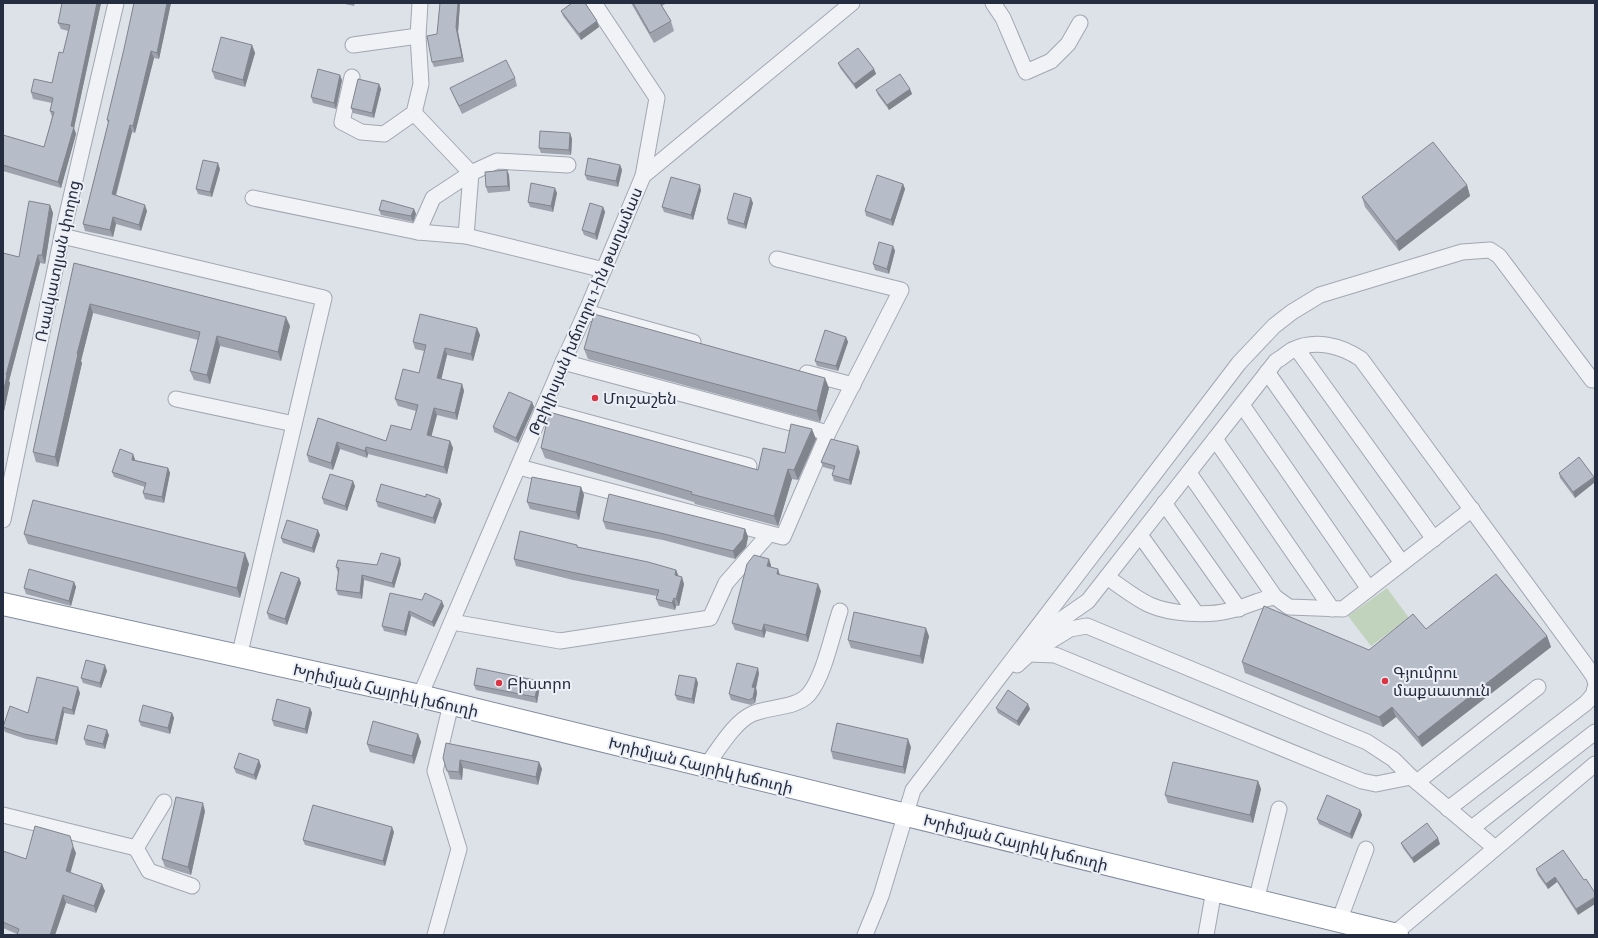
<svg xmlns="http://www.w3.org/2000/svg" width="1598" height="938" font-family="'Alegreya Sans','Noto Sans Armenian',sans-serif">
  <style>
    .grass { fill: #c2d3bd }
    .lines { fill: none; stroke-linecap: round; stroke-linejoin: round }
    .minor-casing { stroke: #a2a7b2; stroke-width: 17 }
    .highway-casing { stroke: #838da0; stroke-width: 24 }
    .minor { stroke: #f0f2f6; stroke-width: 15 }
    .highway { stroke: #fff; stroke-width: 22 }
    .wall { fill: #9da2ad }
    .shaded-wall { fill: #80848d }
    .building { fill: #b7bcc9; stroke: #80848d }
    .poi-dot { fill: #db3445; stroke: #ecf0f6; stroke-width: 1.5 }
    .labels { text-anchor: middle; stroke-width: 4; stroke-linejoin: round; paint-order: stroke }
    .street-label { font-size: 16px; fill: #252d40; stroke: #ecf0f6 }
    .poi-label { font-size: 16px; fill: #252d40; stroke: #ecf0f6; text-anchor: start }
  </style>
  <rect width="100%" height="100%" fill="#dde1e8"/>
  <polygon class="grass" points="1387,588 1409,618 1371,646 1348,616"/>
  <g class="lines">
    <defs>
      <g id="minor">
        <polyline points="594,3 657,98 643,176"/>
        <polyline points="993,3 1003,18 1026,72 1051,61 1068,44 1080,23"/>
        <polyline points="353,45 418,36"/>
        <polyline points="352,77 342,122 361,132 384,134 414,113 421,84 418,36 420,3"/>
        <polyline points="414,113 471,173 497,161 568,165"/>
        <polyline points="253,198 418,232 433,198 471,173 466,236"/>
        <polyline points="418,232 466,236 604,270"/>
        <polyline points="62,236 324,298 239,657"/>
        <polyline points="586,312 693,342"/>
        <polyline points="1297,349 1434,539"/>
        <polyline points="563,362 828,433"/>
        <polyline points="1267,372 1402,563"/>
        <polyline points="807,373 853,385"/>
        <polyline points="176,399 294,424"/>
        <polyline points="1242,405 1369,589"/>
        <polyline points="543,410 749,466"/>
        <polyline points="1215,439 1332,609"/>
        <polyline points="519,467 783,537 828,433 901,290 777,259"/>
        <polyline points="1189,473 1275,597"/>
        <polyline points="1164,503 1239,609"/>
        <polyline points="3,520 62,236 116,3"/>
        <polyline points="1140,535 1196,613"/>
        <path d="M1107,577C1120,586 1135,598 1150,605C1170,614 1207,616 1228,611C1244,608 1259,599 1275,597L1289,607L1343,609L1472,509"/>
        <polyline points="452,622 560,641 710,618 726,583 769,534"/>
        <path d="M1036,637L1088,601L1276,361C1282,358 1287,353 1292,350C1315,339 1340,345 1361,359L1585,664L1594,677L1595,681"/>
        <polyline points="1029,654 1055,655 1362,781 1376,784 1411,777"/>
        <polyline points="1017,665 1029,654 1070,629 1087,626 1367,742 1393,759 1411,777 1495,848"/>
        <polyline points="420,696 563,362 586,312 643,176 852,3"/>
        <path d="M706,766C718,750 734,722 752,714C769,706 796,709 809,694C824,676 832,635 840,611"/>
        <polyline points="1417,782 1538,687"/>
        <polyline points="164,802 136,848 149,871 192,886"/>
        <polyline points="1448,809 1586,703 1593,695 1595,688"/>
        <polyline points="3,815 136,848"/>
        <polyline points="1472,828 1595,732"/>
        <polyline points="1256,901 1279,809"/>
        <polyline points="1339,921 1366,849"/>
        <polyline points="1394,934 1595,764"/>
        <polyline points="435,935 459,849 435,771 451,704"/>
        <polyline points="865,935 881,896 913,790 1239,363 1274,326 1292,312 1320,295 1462,252 1490,250 1499,256 1592,380 1595,380"/>
        <polyline points="1206,935 1214,890"/>
      </g>
      <polyline id="highway" points="3,604 420,696 1397,935"/>
    </defs>
    <use href="#minor" class="minor-casing"/>
    <use href="#highway" class="highway-casing"/>
    <use href="#minor" class="minor"/>
    <use href="#highway" class="highway"/>
  </g>
  <g class="wall">
    <polygon points="101,3 74,128 76,134 61,188 3,171 3,135 44,147 52,117 50,111 52,103 33,99 31,92 52,83 63,53 68,31 61,29 58,23"/>
    <polygon points="171,3 159,59 154,58 135,133 132,132 116,196 147,211 141,231 116,224 113,237 85,231 83,224 108,123 107,120"/>
    <polygon points="340,3 355,3 354,6"/>
    <polygon points="440,3 460,3 458,32 464,62 434,67 432,62 437,34"/>
    <polygon points="572,3 586,3 586,5 599,27 581,40 563,16 561,11"/>
    <polygon points="631,3 667,3 662,6 671,21 674,31 654,43"/>
    <polygon points="252,45 255,53 245,87 215,79 212,71"/>
    <polygon points="838,63 874,69 876,74 856,89 840,68"/>
    <polygon points="515,78 517,86 462,114 453,95 450,88"/>
    <polygon points="342,80 336,109 313,103 311,97"/>
    <polygon points="379,84 381,89 374,118 353,113 351,108"/>
    <polygon points="910,89 912,94 889,110 878,95 876,90"/>
    <polygon points="570,133 572,139 571,155 541,153 539,148"/>
    <polygon points="620,165 622,170 618,187 587,180 585,175"/>
    <polygon points="220,169 212,197 198,194 196,189"/>
    <polygon points="507,170 509,175 510,191 488,193 486,187"/>
    <polygon points="903,184 905,189 893,226 866,216 865,211"/>
    <polygon points="1467,185 1470,196 1399,251 1365,207 1362,197"/>
    <polygon points="701,190 693,220 664,212 662,207"/>
    <polygon points="557,193 553,212 530,207 528,202"/>
    <polygon points="753,203 746,229 728,224 727,219"/>
    <polygon points="50,205 53,213 45,264 40,263 9,381 10,383 3,416 3,253 19,257"/>
    <polygon points="603,207 605,212 597,240 584,235 582,230"/>
    <polygon points="414,209 416,214 413,222 381,215 379,210"/>
    <polygon points="893,246 895,251 889,274 875,270 873,264"/>
    <polygon points="74,263 290,326 281,361 220,346 210,384 194,380 190,371 198,340 93,313 81,361 82,363 58,467 36,462 33,452"/>
    <polygon points="477,328 480,335 473,361 447,355 441,379 462,384 464,391 457,420 437,415 431,436 450,441 453,448 447,474 368,454 367,458 340,449 333,470 309,462 307,455 318,418 386,441 411,430 416,411 398,406 395,399 419,373 424,351 415,349 413,342"/>
    <polygon points="846,337 848,342 838,371 817,366 815,361"/>
    <polygon points="584,349 829,388 820,422 588,359"/>
    <polygon points="532,402 534,407 518,443 494,432 493,427"/>
    <polygon points="816,439 798,480 792,479 778,526 695,504 694,502 545,458 541,448 758,470 785,453"/>
    <polygon points="860,452 851,485 834,481 832,475 834,470 823,467 821,462"/>
    <polygon points="135,459 135,460 168,468 170,473 164,503 145,499 143,493 145,487 114,477 112,472"/>
    <polygon points="1559,473 1594,477 1595,482 1575,498 1560,478"/>
    <polygon points="355,486 347,511 324,504 322,498"/>
    <polygon points="581,487 584,495 579,520 530,509 527,502"/>
    <polygon points="376,501 442,504 435,524 378,507"/>
    <polygon points="603,521 745,529 748,537 746,547 735,559 663,540 606,529"/>
    <polygon points="24,534 249,564 240,598 28,544"/>
    <polygon points="320,535 314,553 283,543 281,538"/>
    <polygon points="577,545 578,548 676,570 678,576 684,584 679,606 676,606 675,610 659,606 656,599 657,596 573,580 516,566 514,559"/>
    <polygon points="400,558 401,564 394,588 364,580 362,599 338,595 336,590 338,573 336,567 377,565"/>
    <polygon points="771,565 771,567 780,575 821,591 808,642 766,631 764,638 735,630 732,623"/>
    <polygon points="299,578 301,583 287,625 269,619 267,613"/>
    <polygon points="74,582 76,587 71,606 26,594 24,588"/>
    <polygon points="422,600 444,606 434,627 411,616 406,636 384,631 382,626"/>
    <polygon points="1426,629 1547,636 1551,647 1422,747 1396,717 1383,727 1245,673 1242,662 1369,650"/>
    <polygon points="929,636 923,664 851,648 848,640"/>
    <polygon points="107,671 101,688 83,683 81,678"/>
    <polygon points="759,673 756,688 757,693 755,703 751,705 731,700 729,694"/>
    <polygon points="696,678 698,683 694,704 677,700 675,695"/>
    <polygon points="474,685 540,686 537,703 476,690"/>
    <polygon points="80,693 74,715 64,713 57,745 26,739 5,732 3,727 28,713"/>
    <polygon points="310,708 312,713 307,734 274,726 272,720"/>
    <polygon points="996,708 1030,709 1019,726 998,713"/>
    <polygon points="172,713 174,718 170,734 141,726 139,721"/>
    <polygon points="418,734 421,742 414,764 370,752 367,744"/>
    <polygon points="109,735 105,749 86,745 84,739"/>
    <polygon points="911,747 905,774 833,759 831,751"/>
    <polygon points="443,758 539,762 542,769 538,785 463,768 462,780 450,779"/>
    <polygon points="261,766 256,780 236,773 234,768"/>
    <polygon points="1258,781 1261,789 1253,823 1168,803 1165,795"/>
    <polygon points="1360,810 1362,815 1352,839 1319,824 1317,819"/>
    <polygon points="205,811 191,875 165,867 162,859"/>
    <polygon points="394,832 385,866 305,845 303,840"/>
    <polygon points="1401,843 1440,844 1414,863 1403,848"/>
    <polygon points="1563,850 1578,915 1557,882 1548,889 1538,875 1536,869"/>
    <polygon points="3,851 26,859 76,853 70,872 105,891 96,913 66,903 55,935 17,935 17,934 3,928"/>
  </g>
  <g class="shaded-wall">
    <polygon points="97,3 101,3 74,128 76,134 61,188 58,182"/>
    <polygon points="167,3 171,3 159,59 157,53"/>
    <polygon points="458,3 460,3 458,32 464,62 462,57 456,27"/>
    <polygon points="597,21 599,27 581,40 579,34"/>
    <polygon points="252,45 255,53 245,87 243,80"/>
    <polygon points="151,51 154,58 135,133 133,126"/>
    <polygon points="874,69 876,74 856,89 854,84"/>
    <polygon points="340,75 342,80 336,109 334,103"/>
    <polygon points="379,84 381,89 374,118 372,113"/>
    <polygon points="910,89 912,94 889,110 887,105"/>
    <polygon points="130,125 132,132 114,201 112,194"/>
    <polygon points="570,133 572,139 571,155 569,150"/>
    <polygon points="218,163 220,169 212,197 210,192"/>
    <polygon points="620,165 622,170 618,187 616,181"/>
    <polygon points="507,170 509,175 510,191 508,186"/>
    <polygon points="903,184 905,189 893,226 891,220"/>
    <polygon points="700,185 701,190 693,220 691,215"/>
    <polygon points="1467,185 1470,196 1399,251 1396,241"/>
    <polygon points="555,188 557,193 553,212 551,206"/>
    <polygon points="751,198 753,203 746,229 744,224"/>
    <polygon points="50,205 53,213 45,264 42,255"/>
    <polygon points="145,205 147,211 141,231 139,225"/>
    <polygon points="603,207 605,212 597,240 595,234"/>
    <polygon points="414,209 416,214 413,222 411,216"/>
    <polygon points="113,217 116,224 113,237 110,230"/>
    <polygon points="893,246 895,251 889,274 887,269"/>
    <polygon points="38,255 40,263 9,381 10,383 3,416 3,394 6,375"/>
    <polygon points="90,304 93,313 81,361 82,363 58,467 55,457 77,354"/>
    <polygon points="286,317 290,326 281,361 278,352"/>
    <polygon points="477,328 480,335 473,361 471,354"/>
    <polygon points="217,336 220,346 210,384 207,375"/>
    <polygon points="846,337 848,342 838,371 836,366"/>
    <polygon points="445,348 447,355 440,385 437,378"/>
    <polygon points="825,378 829,388 820,422 817,411"/>
    <polygon points="462,384 464,391 457,420 455,413"/>
    <polygon points="532,402 534,407 518,443 516,438"/>
    <polygon points="434,408 437,415 430,442 427,435"/>
    <polygon points="812,429 816,439 798,480 794,470"/>
    <polygon points="450,441 453,448 447,474 444,467"/>
    <polygon points="337,442 340,449 333,470 331,463"/>
    <polygon points="858,446 860,452 851,485 849,480"/>
    <polygon points="366,447 368,454 367,458 365,451"/>
    <polygon points="133,454 135,459 134,465 132,460"/>
    <polygon points="168,468 170,473 164,503 162,497"/>
    <polygon points="788,469 792,479 778,526 774,516"/>
    <polygon points="1594,477 1595,482 1575,498 1573,492"/>
    <polygon points="353,481 355,486 347,511 345,506"/>
    <polygon points="581,487 584,495 579,520 576,512"/>
    <polygon points="440,499 442,504 435,524 433,518"/>
    <polygon points="745,529 748,537 746,547 735,559 733,551"/>
    <polygon points="318,530 320,535 314,553 312,548"/>
    <polygon points="245,553 249,564 240,598 237,588"/>
    <polygon points="400,558 401,564 394,588 392,583"/>
    <polygon points="769,559 771,565 770,573 767,566"/>
    <polygon points="778,569 780,575 777,574"/>
    <polygon points="676,570 679,577 675,575"/>
    <polygon points="362,575 364,580 362,599 360,593"/>
    <polygon points="682,577 684,584 679,606 676,599"/>
    <polygon points="299,578 301,583 287,625 285,619"/>
    <polygon points="74,582 76,587 71,606 69,601"/>
    <polygon points="818,584 821,591 808,642 806,635"/>
    <polygon points="674,598 676,606 675,610 672,603"/>
    <polygon points="442,601 444,606 434,627 432,622"/>
    <polygon points="409,611 411,616 406,636 404,631"/>
    <polygon points="764,624 766,631 764,638 762,631"/>
    <polygon points="926,628 929,636 923,664 920,656"/>
    <polygon points="1547,636 1551,647 1422,747 1418,737"/>
    <polygon points="105,665 107,671 101,688 100,683"/>
    <polygon points="758,668 759,673 756,688 757,693 755,703 753,698 752,687"/>
    <polygon points="696,678 698,683 694,704 692,699"/>
    <polygon points="539,681 540,686 537,703 535,697"/>
    <polygon points="78,687 80,693 74,715 72,710"/>
    <polygon points="1028,704 1030,709 1019,726 1017,721"/>
    <polygon points="63,707 64,713 57,745 55,740"/>
    <polygon points="1392,707 1396,717 1383,727 1379,717"/>
    <polygon points="310,708 312,713 307,734 305,729"/>
    <polygon points="172,713 174,718 170,734 168,728"/>
    <polygon points="107,730 109,735 105,749 103,744"/>
    <polygon points="418,734 421,742 414,764 412,756"/>
    <polygon points="908,739 911,747 905,774 903,767"/>
    <polygon points="259,760 261,766 256,780 254,775"/>
    <polygon points="460,760 463,768 462,780 459,772"/>
    <polygon points="539,762 542,769 538,785 536,777"/>
    <polygon points="1258,781 1261,789 1253,823 1250,815"/>
    <polygon points="203,803 205,811 191,875 188,867"/>
    <polygon points="1360,810 1362,815 1352,839 1350,834"/>
    <polygon points="392,827 394,832 385,866 383,861"/>
    <polygon points="1438,838 1440,844 1414,863 1412,858"/>
    <polygon points="73,846 76,853 69,878 66,871"/>
    <polygon points="1555,877 1557,882 1548,889 1546,884"/>
    <polygon points="102,884 105,891 96,913 94,906"/>
    <polygon points="63,895 66,903 55,935 50,935"/>
    <polygon points="1595,897 1595,904 1578,915 1576,909"/>
  </g>
  <g class="building">
    <polygon points="62,3 97,3 71,126 74,127 58,182 3,165 3,135 44,147 54,112 50,111 53,98 31,92 34,79 52,83 59,52 63,53 70,25 58,23"/>
    <polygon points="134,3 167,3 157,53 151,51 133,126 130,125 112,194 145,205 139,225 113,217 110,230 83,224 109,120 107,120 124,49"/>
    <polygon points="440,3 458,3 456,27 462,57 432,62 427,36 437,34"/>
    <polygon points="572,3 585,3 597,21 579,34 561,11"/>
    <polygon points="633,3 660,3 671,21 650,33"/>
    <polygon points="221,37 252,45 243,80 212,71"/>
    <polygon points="858,48 874,69 854,84 838,63"/>
    <polygon points="506,60 515,78 459,106 450,88"/>
    <polygon points="318,69 340,75 334,103 311,97"/>
    <polygon points="900,74 910,89 887,105 876,90"/>
    <polygon points="358,79 379,84 372,113 351,108"/>
    <polygon points="540,131 570,133 569,150 539,148"/>
    <polygon points="1433,142 1467,185 1396,241 1362,197"/>
    <polygon points="588,158 620,165 616,181 585,175"/>
    <polygon points="203,160 218,163 210,192 196,189"/>
    <polygon points="507,170 508,186 486,187 485,172"/>
    <polygon points="877,175 903,184 891,220 865,211"/>
    <polygon points="671,177 700,185 691,215 662,207"/>
    <polygon points="531,183 555,188 551,206 528,202"/>
    <polygon points="734,193 751,198 744,224 727,219"/>
    <polygon points="382,200 414,209 411,216 379,210"/>
    <polygon points="29,201 50,205 42,255 38,255 6,375 7,375 3,394 3,253 19,257"/>
    <polygon points="590,203 603,207 595,234 582,230"/>
    <polygon points="879,242 893,246 887,269 873,264"/>
    <polygon points="74,263 286,317 278,352 217,336 207,375 190,371 200,332 90,304 77,354 78,354 55,457 33,452"/>
    <polygon points="420,314 477,328 471,354 445,348 437,378 462,384 455,413 434,408 427,435 450,441 444,467 366,447 365,451 337,442 331,463 307,455 318,418 386,441 391,425 411,430 418,405 395,399 403,369 419,373 426,345 413,342"/>
    <polygon points="594,314 825,378 817,411 584,349"/>
    <polygon points="825,330 846,337 836,366 815,361"/>
    <polygon points="509,392 532,402 516,438 493,427"/>
    <polygon points="549,412 758,470 763,448 785,453 791,424 812,429 794,470 788,469 774,516 691,494 692,492 541,448"/>
    <polygon points="831,439 858,446 849,480 832,475 835,466 821,462"/>
    <polygon points="120,449 133,454 132,460 168,468 162,497 143,493 146,483 112,472"/>
    <polygon points="1579,457 1594,477 1573,492 1559,473"/>
    <polygon points="330,474 353,481 345,506 322,498"/>
    <polygon points="532,477 581,487 576,512 527,502"/>
    <polygon points="381,484 426,497 426,494 440,499 433,518 376,501"/>
    <polygon points="609,494 745,529 743,539 733,551 660,533 603,521"/>
    <polygon points="33,500 245,553 237,588 24,534"/>
    <polygon points="287,520 318,530 312,548 281,538"/>
    <polygon points="520,531 577,545 577,547 648,562 676,570 675,575 682,577 676,599 674,598 672,603 656,599 659,590 571,572 514,559"/>
    <polygon points="381,553 400,558 392,583 362,575 360,593 336,590 339,568 336,567 338,560 377,565"/>
    <polygon points="754,555 769,559 767,566 778,569 777,574 818,584 806,635 764,624 762,631 732,623 747,564"/>
    <polygon points="29,569 74,582 69,601 24,588"/>
    <polygon points="281,572 299,578 285,619 267,613"/>
    <polygon points="1496,574 1547,636 1418,737 1392,707 1379,717 1242,662 1264,606 1369,650 1413,614 1426,629"/>
    <polygon points="390,593 422,600 425,593 442,601 432,622 409,611 404,631 382,626"/>
    <polygon points="854,612 926,628 920,656 848,640"/>
    <polygon points="86,660 105,665 100,683 81,678"/>
    <polygon points="737,663 758,668 752,687 755,688 753,698 749,700 729,694"/>
    <polygon points="477,668 539,681 535,697 474,685"/>
    <polygon points="679,675 696,678 692,699 675,695"/>
    <polygon points="37,677 78,687 72,710 63,707 55,740 24,734 3,727 10,706 28,713"/>
    <polygon points="1008,690 1028,704 1017,721 996,708"/>
    <polygon points="277,699 310,708 305,729 272,720"/>
    <polygon points="143,705 172,713 168,728 139,721"/>
    <polygon points="373,721 418,734 412,756 367,744"/>
    <polygon points="837,723 908,739 903,767 831,751"/>
    <polygon points="88,725 107,730 103,744 84,739"/>
    <polygon points="446,743 539,762 536,777 460,760 459,772 447,771 443,758"/>
    <polygon points="239,753 259,760 254,775 234,768"/>
    <polygon points="1173,762 1258,781 1250,815 1165,795"/>
    <polygon points="1327,795 1360,810 1350,834 1317,819"/>
    <polygon points="176,797 203,803 188,867 162,859"/>
    <polygon points="313,805 392,827 383,861 303,840"/>
    <polygon points="1427,823 1438,838 1412,858 1401,843"/>
    <polygon points="35,826 70,836 73,846 66,871 102,884 94,906 63,895 50,935 17,935 19,929 3,922 3,851 26,859"/>
    <polygon points="1563,850 1584,880 1586,879 1595,893 1595,897 1576,909 1555,877 1546,884 1536,869"/>
  </g>
  <g class="poi-dot">
    <circle cx="595" cy="398" r="4"/>
    <circle cx="1385" cy="681" r="4"/>
    <circle cx="499" cy="683" r="4"/>
  </g>
  <g class="labels">
    <g class="street-label">
      <text transform="translate(57 261) rotate(-78)" y="6">Ռասկատլյան փողոց</text>
      <text transform="translate(585 311) rotate(-67)" y="6">Թբիլիսյան խճուղու 1-ին թաղամաս</text>
      <text transform="translate(386 690) rotate(13)" y="6">Խրիմյան Հայրիկ խճուղի</text>
      <text transform="translate(701 765) rotate(14)" y="6">Խրիմյան Հայրիկ խճուղի</text>
      <text transform="translate(1016 842) rotate(14)" y="6">Խրիմյան Հայրիկ խճուղի</text>
    </g>
    <g class="poi-label">
      <text x="603" y="404">Մուշաշեն</text>
      <text x="1393" y="678">Գյումրու<tspan x="1393" dy="18">մաքսատուն</tspan></text>
      <text x="507" y="689">Բիստրո</text>
    </g>
  </g>
  <rect width="1598" height="938" fill="none" stroke="#252d40" stroke-width="8"/>
</svg>
